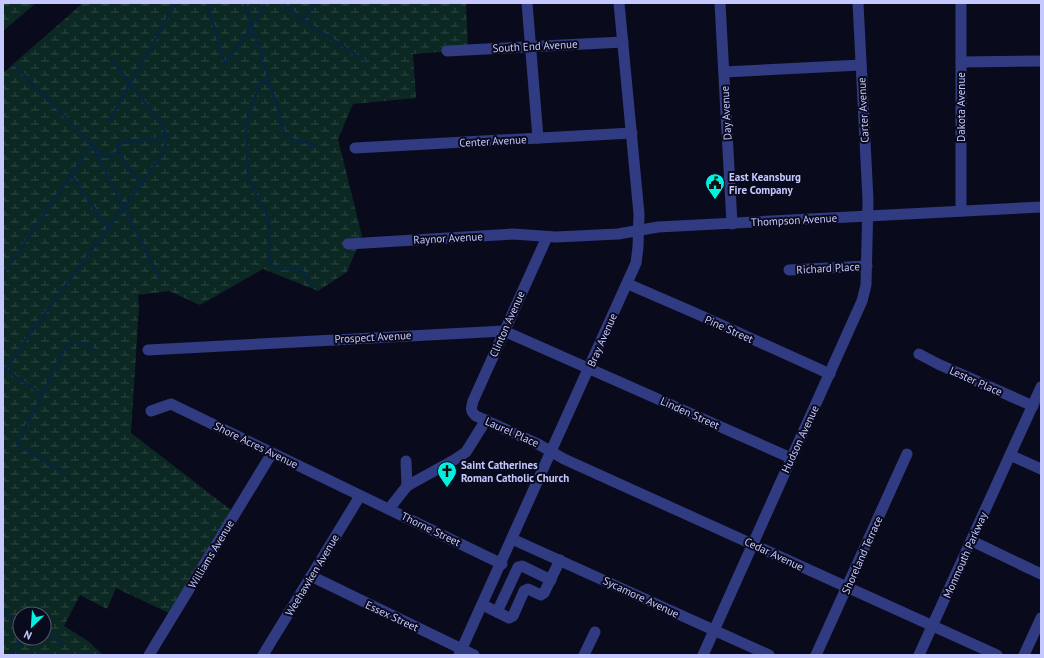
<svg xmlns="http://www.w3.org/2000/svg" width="1044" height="658" font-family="'PT Sans',sans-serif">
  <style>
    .wetland { fill: url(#wetland-marsh); fill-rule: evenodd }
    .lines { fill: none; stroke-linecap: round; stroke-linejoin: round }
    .stream { stroke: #062540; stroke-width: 2.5 }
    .minor { stroke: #303b81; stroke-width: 11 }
    .labels { text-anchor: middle; stroke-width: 4; stroke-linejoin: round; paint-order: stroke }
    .street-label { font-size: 11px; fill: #c6c9ff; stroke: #0a0a1d }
    .poi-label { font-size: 11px; font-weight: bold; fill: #c6c9ff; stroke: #0a0a1d; text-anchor: start }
  </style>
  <defs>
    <pattern id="wetland-marsh" width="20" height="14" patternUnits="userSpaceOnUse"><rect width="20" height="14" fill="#0c2822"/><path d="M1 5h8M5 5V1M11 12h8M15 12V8" fill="none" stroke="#2e4643"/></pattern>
  </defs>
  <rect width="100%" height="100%" fill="#0a0a1d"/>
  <g class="wetland">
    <polygon points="3,3 36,3 3,31"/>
    <path d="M83,3H466L468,50L413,54L416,98L353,104L338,139L362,236L347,272L318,291L263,269L200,305L169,291L138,295L139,306L131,433L235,513L173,615L116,588L107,609L80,595L64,626L88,641L103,655H3V73ZM20,614H44V638H20Z"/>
  </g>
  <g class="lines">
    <g class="stream">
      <polyline points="207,3 225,64 251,28 265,3"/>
      <polyline points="245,3 251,28 263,54 261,63 267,71 268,81 260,82 246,124 247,166 249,177 256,195 268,217 269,259 272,265 279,269 296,269 303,272 313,286"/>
      <polyline points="282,3 303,20 364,60"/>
      <polyline points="303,20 315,3"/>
      <polyline points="14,64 103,156 106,157 118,152"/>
      <polyline points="268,81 277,105 284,133 295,141 305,142 316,147"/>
      <polyline points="109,121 176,3"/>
      <polyline points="71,175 108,228"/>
      <polyline points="141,185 118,152 117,144 167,137"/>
      <polyline points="3,274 92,145 159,277"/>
      <polyline points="3,368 43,395"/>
      <path d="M3,373L31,332L153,168C163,152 171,144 163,126L111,59"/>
      <path d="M68,475L19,446L17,442L43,395L63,351C74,336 81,343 95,350"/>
      <polyline points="3,613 20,621"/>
      <polyline points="44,632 62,644"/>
      <polyline points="13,655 20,638"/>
    </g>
    <g class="minor">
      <polyline points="527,3 538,138"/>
      <polyline points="720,3 732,224"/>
      <polyline points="447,51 623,42"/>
      <polyline points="961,62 1041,61"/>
      <polyline points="724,72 861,65"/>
      <polyline points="355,148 632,133"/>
      <polyline points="961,211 961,3"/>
      <path d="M547,237L473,401C471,408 470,411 476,416L538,444L564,459L997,655"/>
      <polyline points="348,244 513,234 556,237 618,234 658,227 1041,207"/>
      <polyline points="789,270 867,266"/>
      <polyline points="628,284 695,313 830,374"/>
      <polyline points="148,350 504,331 791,458"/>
      <polyline points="919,354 938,364 1033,406"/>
      <polyline points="151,411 171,404 502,564"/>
      <polyline points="1010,455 1041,469"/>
      <polyline points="406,461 407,486"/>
      <polyline points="389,509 407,486 454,460 466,452 486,420"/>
      <polyline points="512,539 769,655"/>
      <polyline points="972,541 1041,574"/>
      <polyline points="311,576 474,655"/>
      <polyline points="483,605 509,618 513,616 524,591 528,589 541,595 544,593 560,560"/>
      <polyline points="497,612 518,567 522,566 551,580"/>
      <polyline points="149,655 272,453"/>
      <polyline points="263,655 360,496"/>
      <polyline points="459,655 636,263 638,247 639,214 619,3"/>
      <polyline points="584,655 595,632"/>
      <polyline points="703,655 862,301 866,285 868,200 858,3"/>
      <polyline points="816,655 907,454"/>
      <polyline points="919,655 1041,387"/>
      <polyline points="1024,655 1041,618"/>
    </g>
  </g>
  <defs>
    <symbol id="civic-pin" viewBox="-11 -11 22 30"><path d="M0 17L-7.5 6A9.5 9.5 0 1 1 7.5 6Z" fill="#00f1df" stroke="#0a0a1d"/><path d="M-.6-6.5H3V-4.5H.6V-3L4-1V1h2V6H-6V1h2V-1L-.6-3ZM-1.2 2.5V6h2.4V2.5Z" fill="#111"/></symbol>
    <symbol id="church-pin" viewBox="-11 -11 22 30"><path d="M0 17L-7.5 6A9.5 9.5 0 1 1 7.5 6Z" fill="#00f1df" stroke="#0a0a1d"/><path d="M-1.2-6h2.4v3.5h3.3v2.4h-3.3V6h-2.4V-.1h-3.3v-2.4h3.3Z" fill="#111"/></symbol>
  </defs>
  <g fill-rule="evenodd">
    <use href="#civic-pin" x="704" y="172" width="22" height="30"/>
    <use href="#church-pin" x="436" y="460" width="22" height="30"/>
  </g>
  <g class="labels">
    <g class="street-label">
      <text transform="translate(535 46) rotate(-3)" y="4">South End Avenue</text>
      <text transform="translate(961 107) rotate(-90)" y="4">Dakota Avenue</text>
      <text transform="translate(863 110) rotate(-93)" y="4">Carter Avenue</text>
      <text transform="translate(726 113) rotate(-93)" y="4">Day Avenue</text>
      <text transform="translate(493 141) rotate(-3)" y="4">Center Avenue</text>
      <text transform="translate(794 220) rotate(-3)" y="4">Thompson Avenue</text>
      <text transform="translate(448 238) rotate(-3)" y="4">Raynor Avenue</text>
      <text transform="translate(828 268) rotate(-3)" y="4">Richard Place</text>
      <text transform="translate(507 324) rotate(-66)" y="4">Clinton Avenue</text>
      <text transform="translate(729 329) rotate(24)" y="4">Pine Street</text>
      <text transform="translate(373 337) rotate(-3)" y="4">Prospect Avenue</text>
      <text transform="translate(602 340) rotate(-66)" y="4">Bray Avenue</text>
      <text transform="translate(976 381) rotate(24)" y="4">Lester Place</text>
      <text transform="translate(690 413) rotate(24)" y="4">Linden Street</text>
      <text transform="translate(512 432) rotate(24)" y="4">Laurel Place</text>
      <text transform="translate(800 439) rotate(-65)" y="4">Hudson Avenue</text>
      <text transform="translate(256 445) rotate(26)" y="4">Shore Acres Avenue</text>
      <text transform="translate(431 529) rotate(26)" y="4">Thorne Street</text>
      <text transform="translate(211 554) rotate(-59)" y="4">Williams Avenue</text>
      <text transform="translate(774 554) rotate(25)" y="4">Cedar Avenue</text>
      <text transform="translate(862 555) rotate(-66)" y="4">Shoreland Terrace</text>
      <text transform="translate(965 555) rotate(-66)" y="4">Monmouth Parkway</text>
      <text transform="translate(312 575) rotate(-59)" y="4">Weehawken Avenue</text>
      <text transform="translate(641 597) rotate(25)" y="4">Sycamore Avenue</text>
      <text transform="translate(392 616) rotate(25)" y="4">Essex Street</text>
    </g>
    <g class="poi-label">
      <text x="729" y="181">East Keansburg<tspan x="729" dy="13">Fire Company</tspan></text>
      <text x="461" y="469">Saint Catherines<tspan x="461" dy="13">Roman Catholic Church</tspan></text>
    </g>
  </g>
  <rect width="1044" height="658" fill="none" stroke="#c6c9ff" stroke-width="8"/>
  <g transform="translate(32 626) rotate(205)"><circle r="19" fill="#0a0a1d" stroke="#555677"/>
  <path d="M0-3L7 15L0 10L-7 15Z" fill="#00f1df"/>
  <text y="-6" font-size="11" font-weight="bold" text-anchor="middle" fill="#c6c9ff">N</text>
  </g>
</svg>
